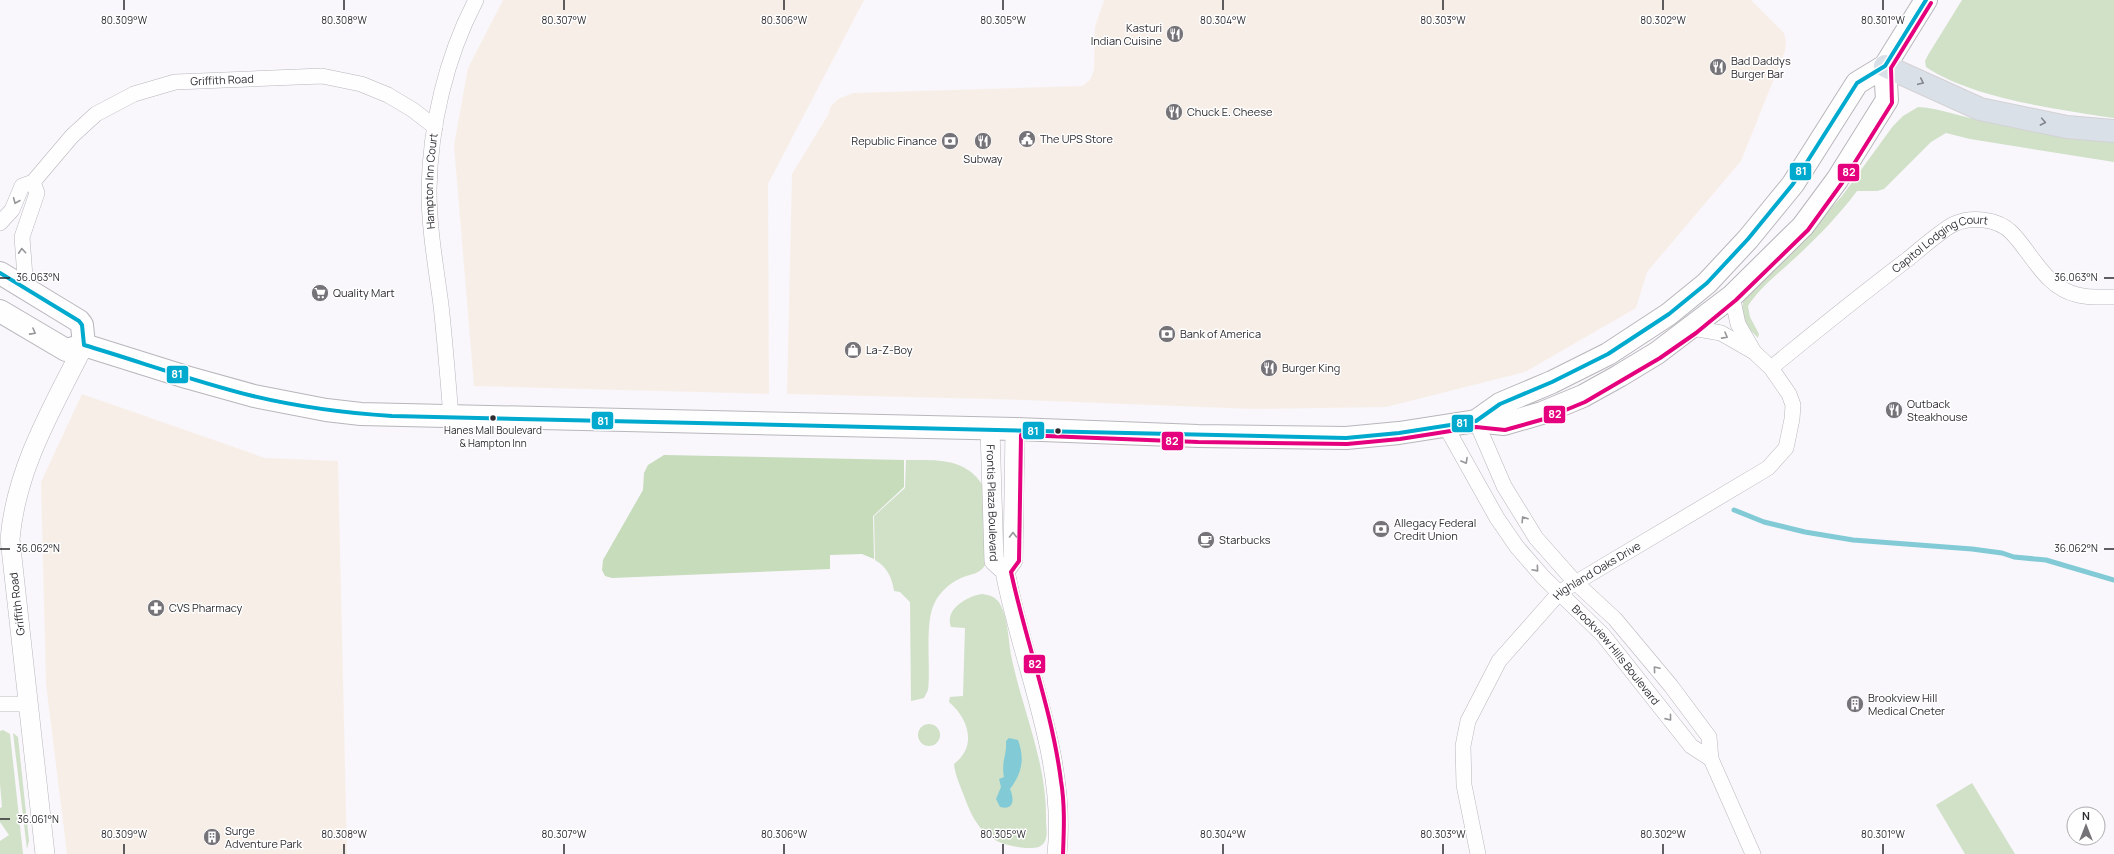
<svg xmlns="http://www.w3.org/2000/svg" width="2114" height="854" font-family="Manrope,sans-serif">
  <style>
    .commercial { fill: #f7efe7 }
    .green { fill: #d0e1c7 }
    .forest { fill: #c6dcbb }
    .water { fill: #82cbd6 }
    .lines { fill: none; stroke-linecap: round; stroke-linejoin: round }
    .stream { stroke: #82cbd6; stroke-width: 5 }
    .minor-casing { stroke: #b8b6bb; stroke-width: 16 }
    .tertiary-casing { stroke: #b8b6bb; stroke-width: 20 }
    .secondary-casing { stroke: #b8b6bb; stroke-width: 24 }
    .motorway-casing { stroke: #d3d2d5; stroke-width: 24 }
    .minor { stroke: #fefeff; stroke-width: 15 }
    .tertiary { stroke: #fefeff; stroke-width: 19 }
    .secondary { stroke: #fefeff; stroke-width: 22 }
    .motorway { stroke: #dae0e7; stroke-width: 22 }
    .bus-1-casing { stroke: #fff; stroke-width: 7 }
    .bus-2-casing { stroke: #fff; stroke-width: 7 }
    .bus-1 { stroke: #00a9ce; stroke-width: 4 }
    .bus-2 { stroke: #e5007d; stroke-width: 4 }
    .oneway { stroke: #84868c }
    .oneway2 { stroke: #969598 }
    .ticks { fill: none; stroke: #2e2c31; stroke-width: 1.5 }
    .bus-dot { fill: #2e2c31; stroke: #fff; stroke-width: 1.5 }
    .labels { text-anchor: middle; stroke-width: 3; stroke-linejoin: round; paint-order: stroke }
    .bus-label { font-size: 10px; fill: #2e2c31; stroke: #fff }
    .poi-label { font-size: 11px; fill: #2e2c31; stroke: #fff; text-anchor: start }
    .street-label { font-size: 11px; fill: #2e2c31; stroke: #fff }
    .ticks-label { font-size: 10px; text-anchor: middle; fill: #2e2c31; stroke: #fff; stroke-width: 3; stroke-linejoin: round; paint-order: stroke }
    .line-badge { stroke: #fff; stroke-width: 1.5 }
    .badge-label { font-size: 11px; text-anchor: middle; font-weight: bold; fill: #fff }
  </style>
  <rect width="100%" height="100%" fill="#f9f6fc"/>
  <g class="commercial">
    <polygon points="503,0 864,0 768,184 769,394 474,386 454,145 468,68"/>
    <polygon points="1104,0 1751,0 1784,33 1786,41 1785,51 1741,161 1647,272 1636,308 1525,372 1386,407 1253,409 1025,400 787,394 792,174 828,115 831,106 838,99 853,93 1082,86 1090,80 1094,70 1095,27"/>
    <polygon points="82,394 265,458 338,461 347,854 67,854 46,684 41,482"/>
  </g>
  <g class="green">
    <path d="M1962,0H2114V118C2057,109 1974,99 1926,67L1925,61L1928,55Z"/>
    <path d="M1918,107C1941,108 1964,118 1987,122C2029,131 2071,137 2114,141V162L1970,139L1946,133L1931,142L1884,189L1877,191H1857C1839,215 1817,238 1795,258C1778,274 1760,287 1748,306L1750,317L1759,334L1758,338C1745,325 1739,318 1744,298L1807,235L1842,196L1893,126L1903,116Z"/>
    <path d="M906,460C935,460 966,457 983,486L987,560C983,575 971,573 959,579C949,584 940,592 935,602C924,622 931,666 928,690L924,698L911,701L910,602L900,592L894,591C892,577 887,567 875,560L874,516L905,488Z"/>
    <path d="M982,594C990,595 996,597 1000,604C1009,620 1008,643 1012,660C1024,714 1047,764 1046,820C1046,826 1048,835 1045,841C1041,849 1033,848 1026,848C989,845 976,829 964,796C960,785 955,775 954,764C978,746 968,718 949,702L950,697L963,696L965,628L951,627C944,609 968,596 982,594Z"/>
    <circle cx="929" cy="735" r="11"/>
    <polygon points="3,730 10,734 23,854 0,854 0,841 9,835 0,822 0,808 2,807 0,784 0,731"/>
    <polygon points="13,733 18,737 29,841 27,849"/>
    <polygon points="1972,783 2015,854 1965,854 1936,805"/>
  </g>
  <polygon class="forest" points="664,455 904,460 904,487 873,516 874,559 862,554 830,555 830,569 612,578 605,576 602,570 603,560 643,490 644,473 648,465"/>
  <path class="water" d="M1009,738L1018,740C1025,759 1022,773 1010,789C1014,798 1015,811 1000,807L996,799L1001,787L999,779L1004,777C1001,761 1007,756 1006,741Z"/>
  <g class="lines">
    <polyline class="stream" points="1734,510 1764,522 1805,532 1853,540 1972,549 2002,553 2014,557 2046,560 2114,580"/>
    <defs>
      <g id="minor">
        <path id="s1" d="M0,223L12,210L22,186L33,182L72,136L96,114L134,94L175,82L322,76L361,84L388,95L413,110L435,127"/>
        <polyline points="26,290 22,237 37,193 33,182"/>
        <polyline points="1732,296 1738,324 1754,352"/>
        <path id="s2" d="M1771,368C1816,331 1862,294 1908,259C1919,250 1943,229 1954,224C1972,216 1998,219 2011,232C2032,253 2045,288 2078,295C2089,298 2102,297 2114,297"/>
        <path id="s3" d="M451,417C448,379 445,342 441,305C436,267 429,229 429,190C430,126 446,57 476,0"/>
        <polyline points="1476,421 1504,486 1536,538 1575,582 1615,619 1671,686 1709,737 1711,759 1753,854"/>
        <path id="s4" d="M1446,427L1497,518L1517,547L1543,577L1603,635L1691,746L1711,759"/>
        <polyline points="0,704 29,704"/>
        <path id="s5" d="M1478,854L1464,785L1463,746L1468,721L1499,661L1560,592L1768,468L1786,448L1792,419L1793,405L1789,394L1771,368L1754,352L1721,333L1692,328"/>
      </g>
      <g id="tertiary">
        <path id="s6" d="M990,429L994,561L1005,571C1022,664 1067,757 1057,854"/>
        <polyline points="1005,571 1013,560 1015,429"/>
        <path d="M45,854L10,539C16,468 53,407 84,345"/>
      </g>
      <g id="secondary">
        <polyline points="0,273 79,321 82,325 84,345"/>
        <polyline points="0,311 66,350 84,345 186,377 254,396 326,410 361,414 1015,429 1198,436 1346,438 1399,433 1476,421 1504,424 1542,413 1583,396 1619,376 1657,353 1732,296 1803,226 1837,180 1887,100 1885,66"/>
        <polyline points="1476,421 1500,404 1552,382 1608,354 1669,314 1707,283 1748,239 1793,184 1857,83 1885,66 1926,0"/>
      </g>
      <polyline id="motorway" points="1885,66 1980,109 2067,127 2114,131"/>
    </defs>
    <use href="#minor" class="minor-casing"/>
    <use href="#tertiary" class="tertiary-casing"/>
    <use href="#secondary" class="secondary-casing"/>
    <use href="#motorway" class="motorway-casing"/>
    <use href="#minor" class="minor"/>
    <use href="#tertiary" class="tertiary"/>
    <use href="#secondary" class="secondary"/>
    <use href="#motorway" class="motorway"/>
    <defs>
      <path id="bus-1" d="M0,273L79,321L82,325L84,345C141,362 196,382 253,396C299,407 345,413 392,416L1346,438L1399,433L1476,421L1500,404L1552,382L1608,354L1669,314L1707,283L1748,239L1793,184L1857,83L1885,66L1926,0"/>
      <path id="bus-2" d="M1063,854C1064,829 1065,805 1061,781C1052,710 1026,642 1011,572L1019,561L1021,435L1198,442L1347,444L1400,439L1476,427L1505,430L1544,419L1585,402L1660,358L1696,333L1736,300L1808,230L1842,183L1892,103L1891,68L1931,3"/>
    </defs>
    <use href="#bus-1" class="bus-1-casing"/>
    <use href="#bus-2" class="bus-2-casing"/>
    <use href="#bus-1" class="bus-1"/>
    <use href="#bus-2" class="bus-2"/>
  </g>
  <defs><path id="oneway-chevron" d="M-2-3.5L2.5 0L-2 3.5" fill="none" stroke-width="1.6" stroke-linecap="round" stroke-linejoin="round"/></defs>
  <g class="oneway">
    <use href="#oneway-chevron" transform="translate(1921 82) rotate(25)"/>
    <use href="#oneway-chevron" transform="translate(2043 122) rotate(11)"/>
  </g>
  <g class="oneway2">
    <use href="#oneway-chevron" transform="translate(16 201) rotate(113)"/>
    <use href="#oneway-chevron" transform="translate(22 251) rotate(-94)"/>
    <use href="#oneway-chevron" transform="translate(33 332) rotate(29)"/>
    <use href="#oneway-chevron" transform="translate(1725 336) rotate(29)"/>
    <use href="#oneway-chevron" transform="translate(1465 461) rotate(61)"/>
    <use href="#oneway-chevron" transform="translate(1524 519) rotate(-123)"/>
    <use href="#oneway-chevron" transform="translate(1013 535) rotate(-90)"/>
    <use href="#oneway-chevron" transform="translate(1536 569) rotate(49)"/>
    <use href="#oneway-chevron" transform="translate(1656 669) rotate(-130)"/>
    <use href="#oneway-chevron" transform="translate(1669 718) rotate(51)"/>
  </g>
  <path class="ticks" d="M124,0V10M344,0V10M564,0V10M784,0V10M1003,0V10M1223,0V10M1443,0V10M1663,0V10M1883,0V10M0,278H10M2104,278H2114M0,549H10M2104,549H2114M0,819H10M124,844V854M344,844V854M564,844V854M784,844V854M1003,844V854M1223,844V854M1443,844V854M1663,844V854M1883,844V854"/>
  <defs>
    <symbol id="restaurant-disc" viewBox="-11 -11 22 22"><circle r="9.5" fill="#757378" stroke="#fff"/><path d="M-5-6h1v4h1v-4h1v4h1v-4h1v5L-1.5 .5V6h-2V.5L-5-1ZM5-6V6H3V1.5H1.5Q1.5-4 5-6Z" fill="#fff"/></symbol>
    <symbol id="civic-disc" viewBox="-11 -11 22 22"><circle r="9.5" fill="#757378" stroke="#fff"/><path d="M-.6-6.5H3V-4.5H.6V-3L4-1V1h2V6H-6V1h2V-1L-.6-3ZM-1.2 2.5V6h2.4V2.5Z" fill="#fff"/></symbol>
    <symbol id="bank-disc" viewBox="-11 -11 22 22"><circle r="9.5" fill="#757378" stroke="#fff"/><path d="M-6-4H6V4H-6ZM0-2.3a2.3 2.3 0 1 0 0 4.6a2.3 2.3 0 1 0 0-4.6Z" fill="#fff"/></symbol>
    <symbol id="supermarket-disc" viewBox="-11 -11 22 22"><circle r="9.5" fill="#757378" stroke="#fff"/><path d="M-6-5.5h2.5l.6 2H6L4.5 2H-2.5L-4.4-4H-6ZM-1.5 3.2a1.3 1.3 0 1 0 .1 0ZM3 3.2a1.3 1.3 0 1 0 .1 0Z" fill="#fff"/></symbol>
    <symbol id="shop-disc" viewBox="-11 -11 22 22"><circle r="9.5" fill="#757378" stroke="#fff"/><path d="M-5-2.5h2.3a2.7 3.5 0 0 1 5.4 0H5L5.5 6h-11ZM-1.5-2.5h3a1.5 2.3 0 0 0-3 0Z" fill="#fff"/></symbol>
    <symbol id="cafe-disc" viewBox="-11 -11 22 22"><circle r="9.5" fill="#757378" stroke="#fff"/><path d="M-5.5-4.5H6V0H3Q3 3.5 0 3.5H-2.5Q-5.5 3.5-5.5 0ZM3-3.2v2h1.7v-2ZM-6 4.5H4V6H-6Z" fill="#fff"/></symbol>
    <symbol id="pharmacy-disc" viewBox="-11 -11 22 22"><circle r="9.5" fill="#757378" stroke="#fff"/><path d="M-2-6h4v4h4v4h-4v4h-4v-4h-4v-4h4Z" fill="#fff"/></symbol>
    <symbol id="building-disc" viewBox="-11 -11 22 22"><circle r="9.5" fill="#757378" stroke="#fff"/><path d="M-4-6H4V6H1V3H-1V6H-4ZM-2.5-4.3h1.7v1.8h-1.7ZM.8-4.3h1.7v1.8H.8ZM-2.5-1h1.7V.8h-1.7ZM.8-1h1.7V.8H.8Z" fill="#fff"/></symbol>
  </defs>
  <g fill-rule="evenodd">
    <use href="#restaurant-disc" x="1165" y="24" width="20" height="20"/>
    <use href="#restaurant-disc" x="1708" y="57" width="20" height="20"/>
    <use href="#restaurant-disc" x="1164" y="102" width="20" height="20"/>
    <use href="#civic-disc" x="1017" y="129" width="20" height="20"/>
    <use href="#bank-disc" x="940" y="131" width="20" height="20"/>
    <use href="#restaurant-disc" x="973" y="131" width="20" height="20"/>
    <use href="#supermarket-disc" x="310" y="283" width="20" height="20"/>
    <use href="#bank-disc" x="1157" y="324" width="20" height="20"/>
    <use href="#shop-disc" x="843" y="340" width="20" height="20"/>
    <use href="#restaurant-disc" x="1259" y="358" width="20" height="20"/>
    <use href="#restaurant-disc" x="1884" y="400" width="20" height="20"/>
    <use href="#bank-disc" x="1371" y="519" width="20" height="20"/>
    <use href="#cafe-disc" x="1196" y="530" width="20" height="20"/>
    <use href="#pharmacy-disc" x="146" y="598" width="20" height="20"/>
    <use href="#building-disc" x="1845" y="694" width="20" height="20"/>
    <use href="#building-disc" x="202" y="827" width="20" height="20"/>
  </g>
  <g class="bus-dot">
    <circle cx="493" cy="418" r="3.5"/>
    <circle cx="1058" cy="431" r="3.5"/>
  </g>
  <g class="labels">
    <g class="bus-label">
      <text x="493" y="434">Hanes Mall Boulevard<tspan x="493" dy="13">&amp; Hampton Inn</tspan></text>
    </g>
    <g class="poi-label">
      <text x="1162" y="32" text-anchor="end">Kasturi<tspan x="1162" dy="13">Indian Cuisine</tspan></text>
      <text x="1731" y="65">Bad Daddys<tspan x="1731" dy="13">Burger Bar</tspan></text>
      <text x="1187" y="116">Chuck E. Cheese</text>
      <text x="1040" y="143">The UPS Store</text>
      <text x="937" y="145" text-anchor="end">Republic Finance</text>
      <text x="983" y="163" text-anchor="middle">Subway</text>
      <text x="333" y="297">Quality Mart</text>
      <text x="1180" y="338">Bank of America</text>
      <text x="866" y="354">La-Z-Boy</text>
      <text x="1282" y="372">Burger King</text>
      <text x="1907" y="408">Outback<tspan x="1907" dy="13">Steakhouse</tspan></text>
      <text x="1394" y="527">Allegacy Federal<tspan x="1394" dy="13">Credit Union</tspan></text>
      <text x="1219" y="544">Starbucks</text>
      <text x="169" y="612">CVS Pharmacy</text>
      <text x="1868" y="702">Brookview Hill<tspan x="1868" dy="13">Medical Cneter</tspan></text>
      <text x="225" y="835">Surge<tspan x="225" dy="13">Adventure Park</tspan></text>
    </g>
    <g class="street-label">
      <text dy="4" stroke="none"><textPath href="#s1" startOffset="281">Griffith Road</textPath></text>
      <text dy="4" stroke="none"><textPath href="#s3" startOffset="237">Hampton Inn Court</textPath></text>
      <text dy="4" stroke="none"><textPath href="#s2" startOffset="212">Capitol Lodging Court</textPath></text>
      <text dy="4" stroke="none"><textPath href="#s6" startOffset="74">Frontis Plaza Boulevard</textPath></text>
      <text dy="4" stroke="none"><textPath href="#s5" startOffset="337">Highland Oaks Drive</textPath></text>
      <text transform="translate(17 604) rotate(-97)" y="4">Griffith Road</text>
      <text dy="4" stroke="none"><textPath href="#s4" startOffset="286">Brookview Hills Boulevard</textPath></text>
    </g>
  </g>
  <g class="ticks-label">
    <text x="124" y="24">80.309°W</text>
    <text x="344" y="24">80.308°W</text>
    <text x="564" y="24">80.307°W</text>
    <text x="784" y="24">80.306°W</text>
    <text x="1003" y="24">80.305°W</text>
    <text x="1223" y="24">80.304°W</text>
    <text x="1443" y="24">80.303°W</text>
    <text x="1663" y="24">80.302°W</text>
    <text x="1883" y="24">80.301°W</text>
    <text x="38" y="281">36.063°N</text>
    <text x="2076" y="281">36.063°N</text>
    <text x="38" y="552">36.062°N</text>
    <text x="2076" y="552">36.062°N</text>
    <text x="38" y="823">36.061°N</text>
    <text x="124" y="838">80.309°W</text>
    <text x="344" y="838">80.308°W</text>
    <text x="564" y="838">80.307°W</text>
    <text x="784" y="838">80.306°W</text>
    <text x="1003" y="838">80.305°W</text>
    <text x="1223" y="838">80.304°W</text>
    <text x="1443" y="838">80.303°W</text>
    <text x="1663" y="838">80.302°W</text>
    <text x="1883" y="838">80.301°W</text>
  </g>
  <g class="line-badge">
    <rect x="1789" y="162" width="23" height="19" rx="4" fill="#00a9ce"/>
    <rect x="1837" y="163" width="23" height="19" rx="4" fill="#e5007d"/>
    <rect x="166" y="365" width="23" height="19" rx="4" fill="#00a9ce"/>
    <rect x="1543" y="405" width="23" height="19" rx="4" fill="#e5007d"/>
    <rect x="591" y="411" width="23" height="19" rx="4" fill="#00a9ce"/>
    <rect x="1451" y="414" width="23" height="19" rx="4" fill="#00a9ce"/>
    <rect x="1022" y="421" width="23" height="19" rx="4" fill="#00a9ce"/>
    <rect x="1161" y="431" width="23" height="20" rx="4" fill="#e5007d"/>
    <rect x="1023" y="654" width="23" height="20" rx="4" fill="#e5007d"/>
  </g>
  <g class="badge-label">
    <text x="1801" y="175">81</text>
    <text x="1849" y="176">82</text>
    <text x="177" y="378">81</text>
    <text x="1555" y="418">82</text>
    <text x="603" y="425">81</text>
    <text x="1462" y="427">81</text>
    <text x="1033" y="435">81</text>
    <text x="1172" y="445">82</text>
    <text x="1035" y="668">82</text>
  </g>
  <g transform="translate(2086 826)"><circle r="19" fill="#ffffff" stroke="#ababad"/>
  <path d="M0-3L7 15L0 10L-7 15Z" fill="#757378"/>
  <text y="-6" font-size="11" font-weight="bold" text-anchor="middle" fill="#2e2c31">N</text>
  </g>
</svg>
